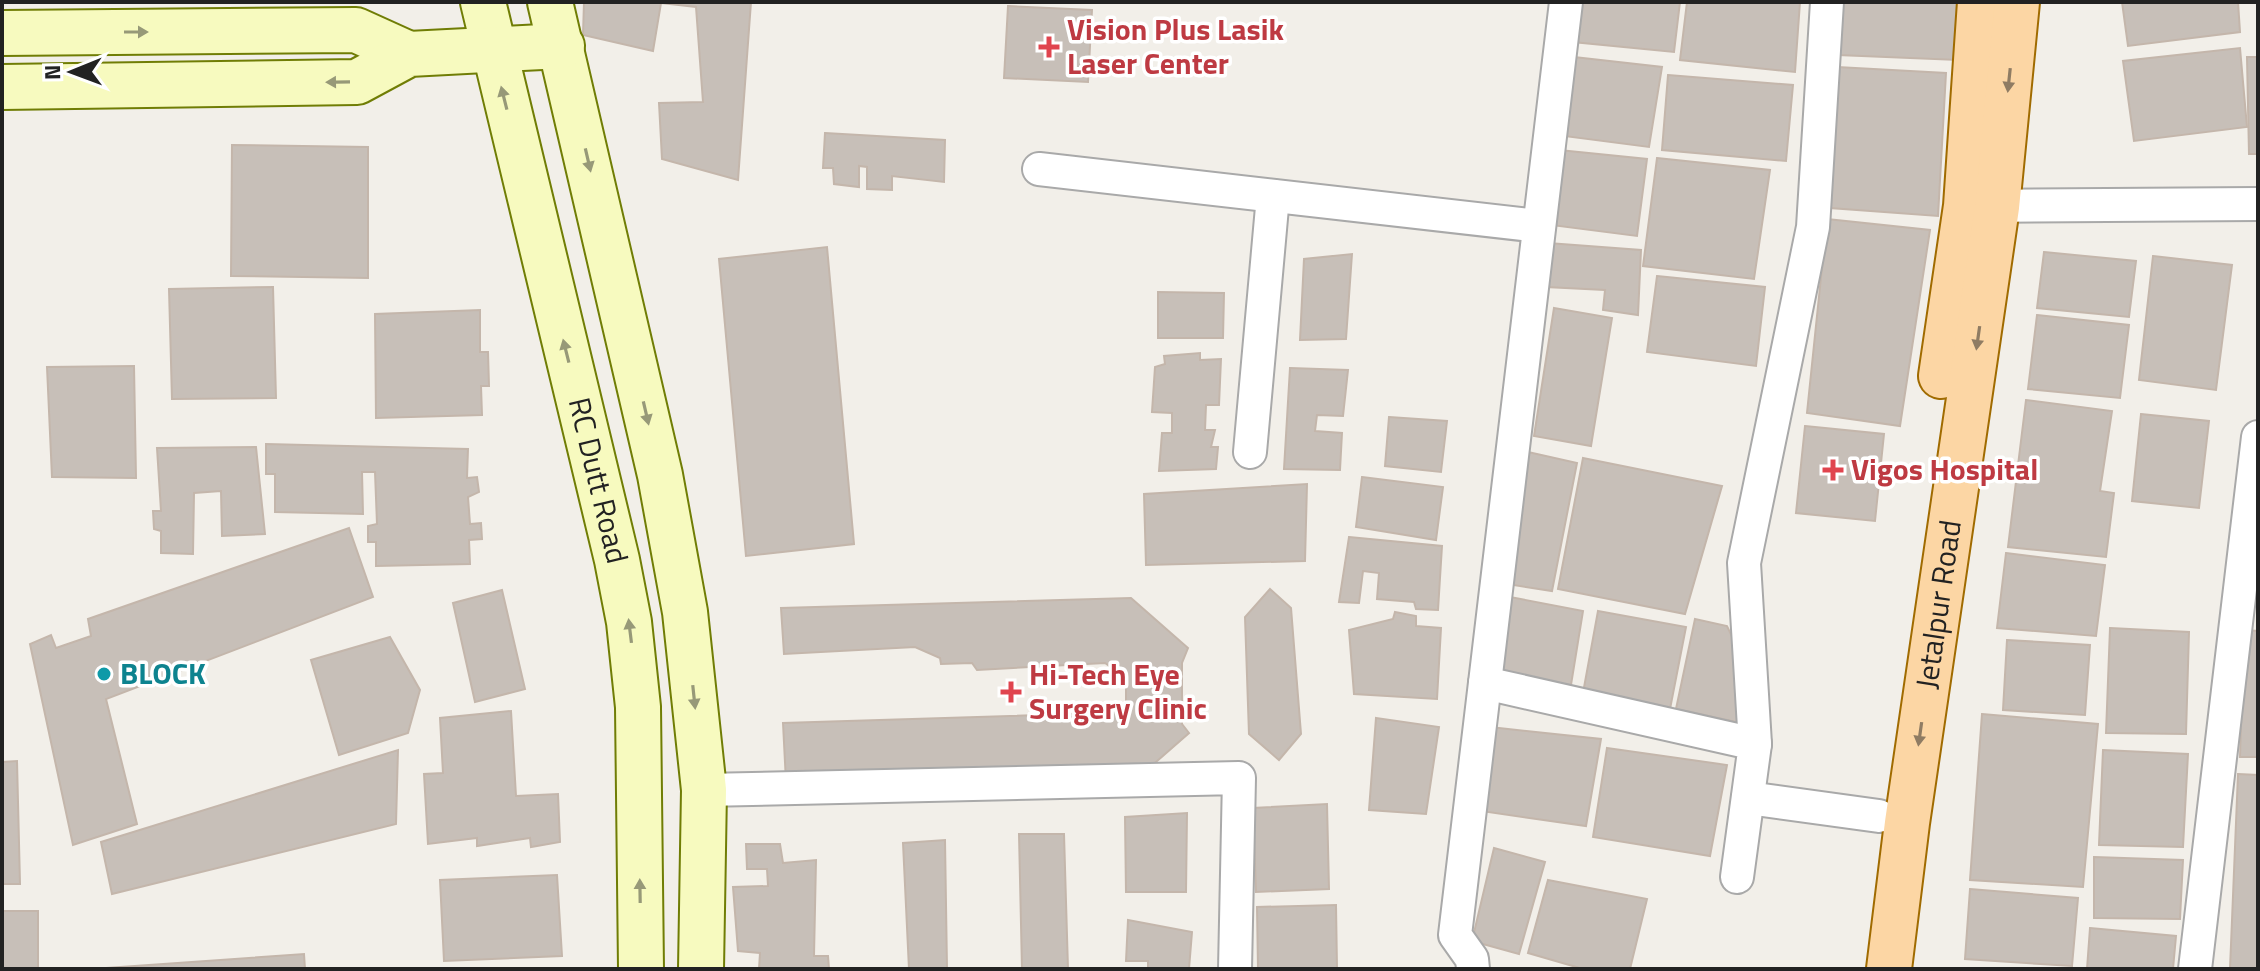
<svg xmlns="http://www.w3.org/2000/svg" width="2260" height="971" font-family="'Titillium Web',sans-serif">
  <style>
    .building { fill: #c7bfb8; stroke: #c4b6ab; stroke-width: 2 }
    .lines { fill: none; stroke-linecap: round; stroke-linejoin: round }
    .street-casing { stroke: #a9a9a9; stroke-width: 36 }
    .secondary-casing { stroke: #707d05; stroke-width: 48 }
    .primary-casing { stroke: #a06b00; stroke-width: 48 }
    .street { stroke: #fff; stroke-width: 32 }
    .secondary { stroke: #f7fabf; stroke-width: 44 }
    .primary { stroke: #fcd6a4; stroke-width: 44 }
    .oneway { fill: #979978 }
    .oneway2 { fill: #8f7c63 }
    .health-dot { fill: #e0444e; stroke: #fff; stroke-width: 3 }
    .culture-dot { fill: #0f9aa8; stroke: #fff; stroke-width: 3 }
    .labels { text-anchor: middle; stroke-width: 7; stroke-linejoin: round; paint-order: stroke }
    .health-label { font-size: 30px; font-weight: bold; fill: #be3a42; stroke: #fff; text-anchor: start }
    .street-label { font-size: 30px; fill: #222; stroke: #fff }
    .culture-label { font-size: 30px; font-weight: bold; fill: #0d838f; stroke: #fff; text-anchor: start }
  </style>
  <rect width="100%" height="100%" fill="#f2efe9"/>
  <g class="building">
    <polygon points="584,2 751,2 738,180 662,159 659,103 703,102 696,7 661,3 653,51 583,35"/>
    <polygon points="1578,2 1680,2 1674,52 1573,42"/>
    <polygon points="1687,2 1800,2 1795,72 1680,60"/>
    <polygon points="1839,2 1960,2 1958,60 1838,55"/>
    <polygon points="2122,2 2238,2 2240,32 2128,46"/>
    <polygon points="1008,6 1092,10 1088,82 1004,78"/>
    <polygon points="2240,48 2247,127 2134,141 2123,61"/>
    <polygon points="1574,57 1662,67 1649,147 1564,136"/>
    <polygon points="2247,57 2258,57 2258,154 2249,154"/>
    <polygon points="1837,67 1946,73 1938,216 1830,208"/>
    <polygon points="1668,75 1793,85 1786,161 1662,150"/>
    <polygon points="825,133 945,140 944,182 892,176 892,190 867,189 867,167 859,166 859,187 834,184 833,168 823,168"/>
    <polygon points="232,145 368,147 368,278 231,276"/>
    <polygon points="1559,150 1647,159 1637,236 1551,225"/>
    <polygon points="1657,158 1770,170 1754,279 1643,266"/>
    <polygon points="1827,219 1930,230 1900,426 1807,413"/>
    <polygon points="1548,243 1641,250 1638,315 1603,310 1605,290 1546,287"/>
    <polygon points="827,247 854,544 746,556 719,259"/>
    <polygon points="2044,252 2136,261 2129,317 2037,308"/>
    <polygon points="1352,254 1346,339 1300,340 1304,259"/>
    <polygon points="2153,256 2232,265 2216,390 2139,380"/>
    <polygon points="1657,276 1765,287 1756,366 1647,352"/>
    <polygon points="273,287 276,398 172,399 169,289"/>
    <polygon points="1158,292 1224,293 1223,338 1158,338"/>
    <polygon points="1554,308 1612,318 1591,446 1534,436"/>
    <polygon points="480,310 480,352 488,352 489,386 481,386 482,415 376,418 375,314"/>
    <polygon points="2037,315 2129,325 2120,398 2028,389"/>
    <polygon points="1200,353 1200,360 1221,359 1219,405 1206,405 1205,430 1215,430 1211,447 1218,447 1216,469 1159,471 1162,433 1172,433 1172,413 1152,412 1155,367 1165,364 1164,356"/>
    <polygon points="134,366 136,478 52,477 47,367"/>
    <polygon points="1290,368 1348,370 1343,416 1317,415 1315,431 1342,433 1340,470 1284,469"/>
    <polygon points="2026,400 2112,411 2100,491 2114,493 2106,557 2008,547"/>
    <polygon points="2141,414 2209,421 2199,508 2132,501"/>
    <polygon points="1389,417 1447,421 1441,472 1385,466"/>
    <polygon points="1805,426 1884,434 1875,521 1796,513"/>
    <polygon points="266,444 468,449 467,478 477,477 479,492 468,497 470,524 481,523 482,539 469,540 470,564 376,566 376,542 368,542 368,526 377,524 375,472 362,472 363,514 275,512 275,474 266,474"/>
    <polygon points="256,447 265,534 222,536 221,491 194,493 193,554 161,553 161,531 154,529 153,511 161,511 157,448"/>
    <polygon points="1528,452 1577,463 1552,591 1507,584"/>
    <polygon points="1583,458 1722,486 1685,614 1558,589"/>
    <polygon points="1362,477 1443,487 1436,540 1356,527"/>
    <polygon points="1307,484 1305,561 1146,565 1144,494"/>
    <polygon points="349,528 373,597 106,699 137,824 73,845 30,644 51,635 56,648 91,636 88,619"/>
    <polygon points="1349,537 1442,546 1438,610 1416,609 1414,602 1377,599 1379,573 1363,571 1359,603 1339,602"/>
    <polygon points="2006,553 2105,565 2096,636 1997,628"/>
    <polygon points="1270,589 1291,608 1301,734 1279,760 1249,734 1245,617"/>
    <polygon points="502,590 525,689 475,702 453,603"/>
    <polygon points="1510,597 1583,611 1570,691 1498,673"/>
    <polygon points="1131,598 1188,648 1182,663 1182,724 1189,733 1140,776 786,782 783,723 1102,713 1126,707 1126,678 1105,663 977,670 972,663 941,664 940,658 915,647 784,654 781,608"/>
    <polygon points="1598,611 1686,627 1670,709 1583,693"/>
    <polygon points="1395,612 1416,616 1416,626 1441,628 1437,699 1354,694 1349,630 1393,619"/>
    <polygon points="1695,619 1727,626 1739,651 1741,723 1676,709"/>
    <polygon points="2110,628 2189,632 2186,734 2106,733"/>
    <polygon points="2244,630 2258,631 2258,757 2240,757"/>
    <polygon points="390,637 420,690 408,733 339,755 311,660"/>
    <polygon points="2007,640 2090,645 2085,715 2003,710"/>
    <polygon points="511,711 516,796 558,794 560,842 531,847 530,838 477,846 477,838 428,844 424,774 443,773 440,718"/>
    <polygon points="1982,714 2098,724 2083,887 1970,880"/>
    <polygon points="1376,718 1439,727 1426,814 1369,810"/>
    <polygon points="1490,727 1601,739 1586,826 1481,811"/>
    <polygon points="1607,748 1727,765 1710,856 1593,837"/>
    <polygon points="398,750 396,824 112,894 101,842"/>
    <polygon points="2103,750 2188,754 2183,847 2099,845"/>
    <polygon points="17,761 20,884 2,884 2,762"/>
    <polygon points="2238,774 2258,775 2258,969 2230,969"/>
    <polygon points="1327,804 1329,889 1256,892 1253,808"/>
    <polygon points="1187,813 1186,892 1126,892 1125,817"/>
    <polygon points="1019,834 1064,834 1068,969 1022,969"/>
    <polygon points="945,840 947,969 909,969 903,843"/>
    <polygon points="746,844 780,844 783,863 816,860 814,956 828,956 829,969 759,969 760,953 738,951 733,887 768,886 767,869 747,869"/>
    <polygon points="1494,848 1545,862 1519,954 1472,941"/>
    <polygon points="2094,857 2183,860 2180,919 2094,918"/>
    <polygon points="557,875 562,956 444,961 440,880"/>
    <polygon points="1548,880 1647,899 1630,969 1583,969 1528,953"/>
    <polygon points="1970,889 2078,898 2072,966 1965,959"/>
    <polygon points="1336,905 1337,969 1258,969 1257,907"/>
    <rect x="2" y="911" width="36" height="58"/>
    <polygon points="1128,920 1192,932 1189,969 1148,969 1148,961 1126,961"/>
    <polygon points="2090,928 2176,936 2173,969 2087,969"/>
    <polygon points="304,954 305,969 106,968"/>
  </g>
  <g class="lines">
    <defs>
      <g id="street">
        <polyline points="1039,169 1539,226"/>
        <polyline points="1977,206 2258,204"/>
        <polyline points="1250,452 1273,196"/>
        <polyline points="1485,683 1755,744 1737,877"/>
        <polyline points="1755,744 1744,563 1813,227 1827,2"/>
        <polyline points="704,790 1239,778 1235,969"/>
        <polyline points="1748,798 1879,816"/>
        <polyline points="1473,969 1472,959 1455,935 1566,2"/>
        <polyline points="2195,969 2258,437"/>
      </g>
      <g id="secondary">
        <path id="s1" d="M483,2L617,560L629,622L638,707L641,969"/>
        <polyline points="550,2 660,475 685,612 704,790 701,969"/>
        <polyline points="2,33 356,30 409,54"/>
        <polyline points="2,87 357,82 409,54 562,46"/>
      </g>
      <g id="primary">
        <polyline points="1941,376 1966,206 1980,2"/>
        <path id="s2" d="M1889,969L1907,823L1997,207L2017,2"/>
      </g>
    </defs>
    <use href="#street" class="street-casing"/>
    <use href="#secondary" class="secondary-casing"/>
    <use href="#primary" class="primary-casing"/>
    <use href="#street" class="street"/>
    <use href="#secondary" class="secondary"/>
    <use href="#primary" class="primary"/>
  </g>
  <defs><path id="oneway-solid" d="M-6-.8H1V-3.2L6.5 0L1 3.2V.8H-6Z" transform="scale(2)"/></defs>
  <g class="oneway">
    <use href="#oneway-solid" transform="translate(136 32)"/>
    <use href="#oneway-solid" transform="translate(338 82) rotate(179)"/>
    <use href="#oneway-solid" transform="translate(504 98) rotate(-104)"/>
    <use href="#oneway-solid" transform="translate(588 160) rotate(77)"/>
    <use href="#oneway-solid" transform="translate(566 351) rotate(-104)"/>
    <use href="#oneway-solid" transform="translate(646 413) rotate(77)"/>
    <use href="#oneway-solid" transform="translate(630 631) rotate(-97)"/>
    <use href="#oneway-solid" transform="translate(694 697) rotate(84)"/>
    <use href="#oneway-solid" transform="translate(640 891) rotate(-91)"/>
  </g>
  <g class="oneway2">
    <use href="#oneway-solid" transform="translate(2009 80) rotate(96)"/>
    <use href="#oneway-solid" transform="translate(1978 338) rotate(98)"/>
    <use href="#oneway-solid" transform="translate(1920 734) rotate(98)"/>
  </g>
  <g class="health-dot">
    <path d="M1045 35h8v8h8v8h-8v8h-8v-8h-8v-8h8z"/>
    <path d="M1829 458h8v8h8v8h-8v8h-8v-8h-8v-8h8z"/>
    <path d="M1007 680h8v8h8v8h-8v8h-8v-8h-8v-8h8z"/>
  </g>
  <circle class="culture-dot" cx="104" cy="674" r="8"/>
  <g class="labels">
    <g class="health-label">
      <text x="1067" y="40">Vision Plus Lasik<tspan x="1067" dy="34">Laser Center</tspan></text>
      <text x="1851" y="480">Vigos Hospital</text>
      <text x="1029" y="685">Hi-Tech Eye<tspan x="1029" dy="34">Surgery Clinic</tspan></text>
    </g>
    <g class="street-label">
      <text dy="10" stroke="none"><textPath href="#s1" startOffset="492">RC Dutt Road</textPath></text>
      <text dy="10" stroke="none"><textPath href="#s2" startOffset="368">Jetalpur Road</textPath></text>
    </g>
    <g class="culture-label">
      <text x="120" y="684">BLOCK</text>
    </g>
  </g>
  <rect width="2260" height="971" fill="none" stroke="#222222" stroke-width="8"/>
  <g transform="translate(72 72) rotate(269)" stroke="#ffffff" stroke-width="6" paint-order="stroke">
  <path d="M0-6L14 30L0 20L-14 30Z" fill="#222222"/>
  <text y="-12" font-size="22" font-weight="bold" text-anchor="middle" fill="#222222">N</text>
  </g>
</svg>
